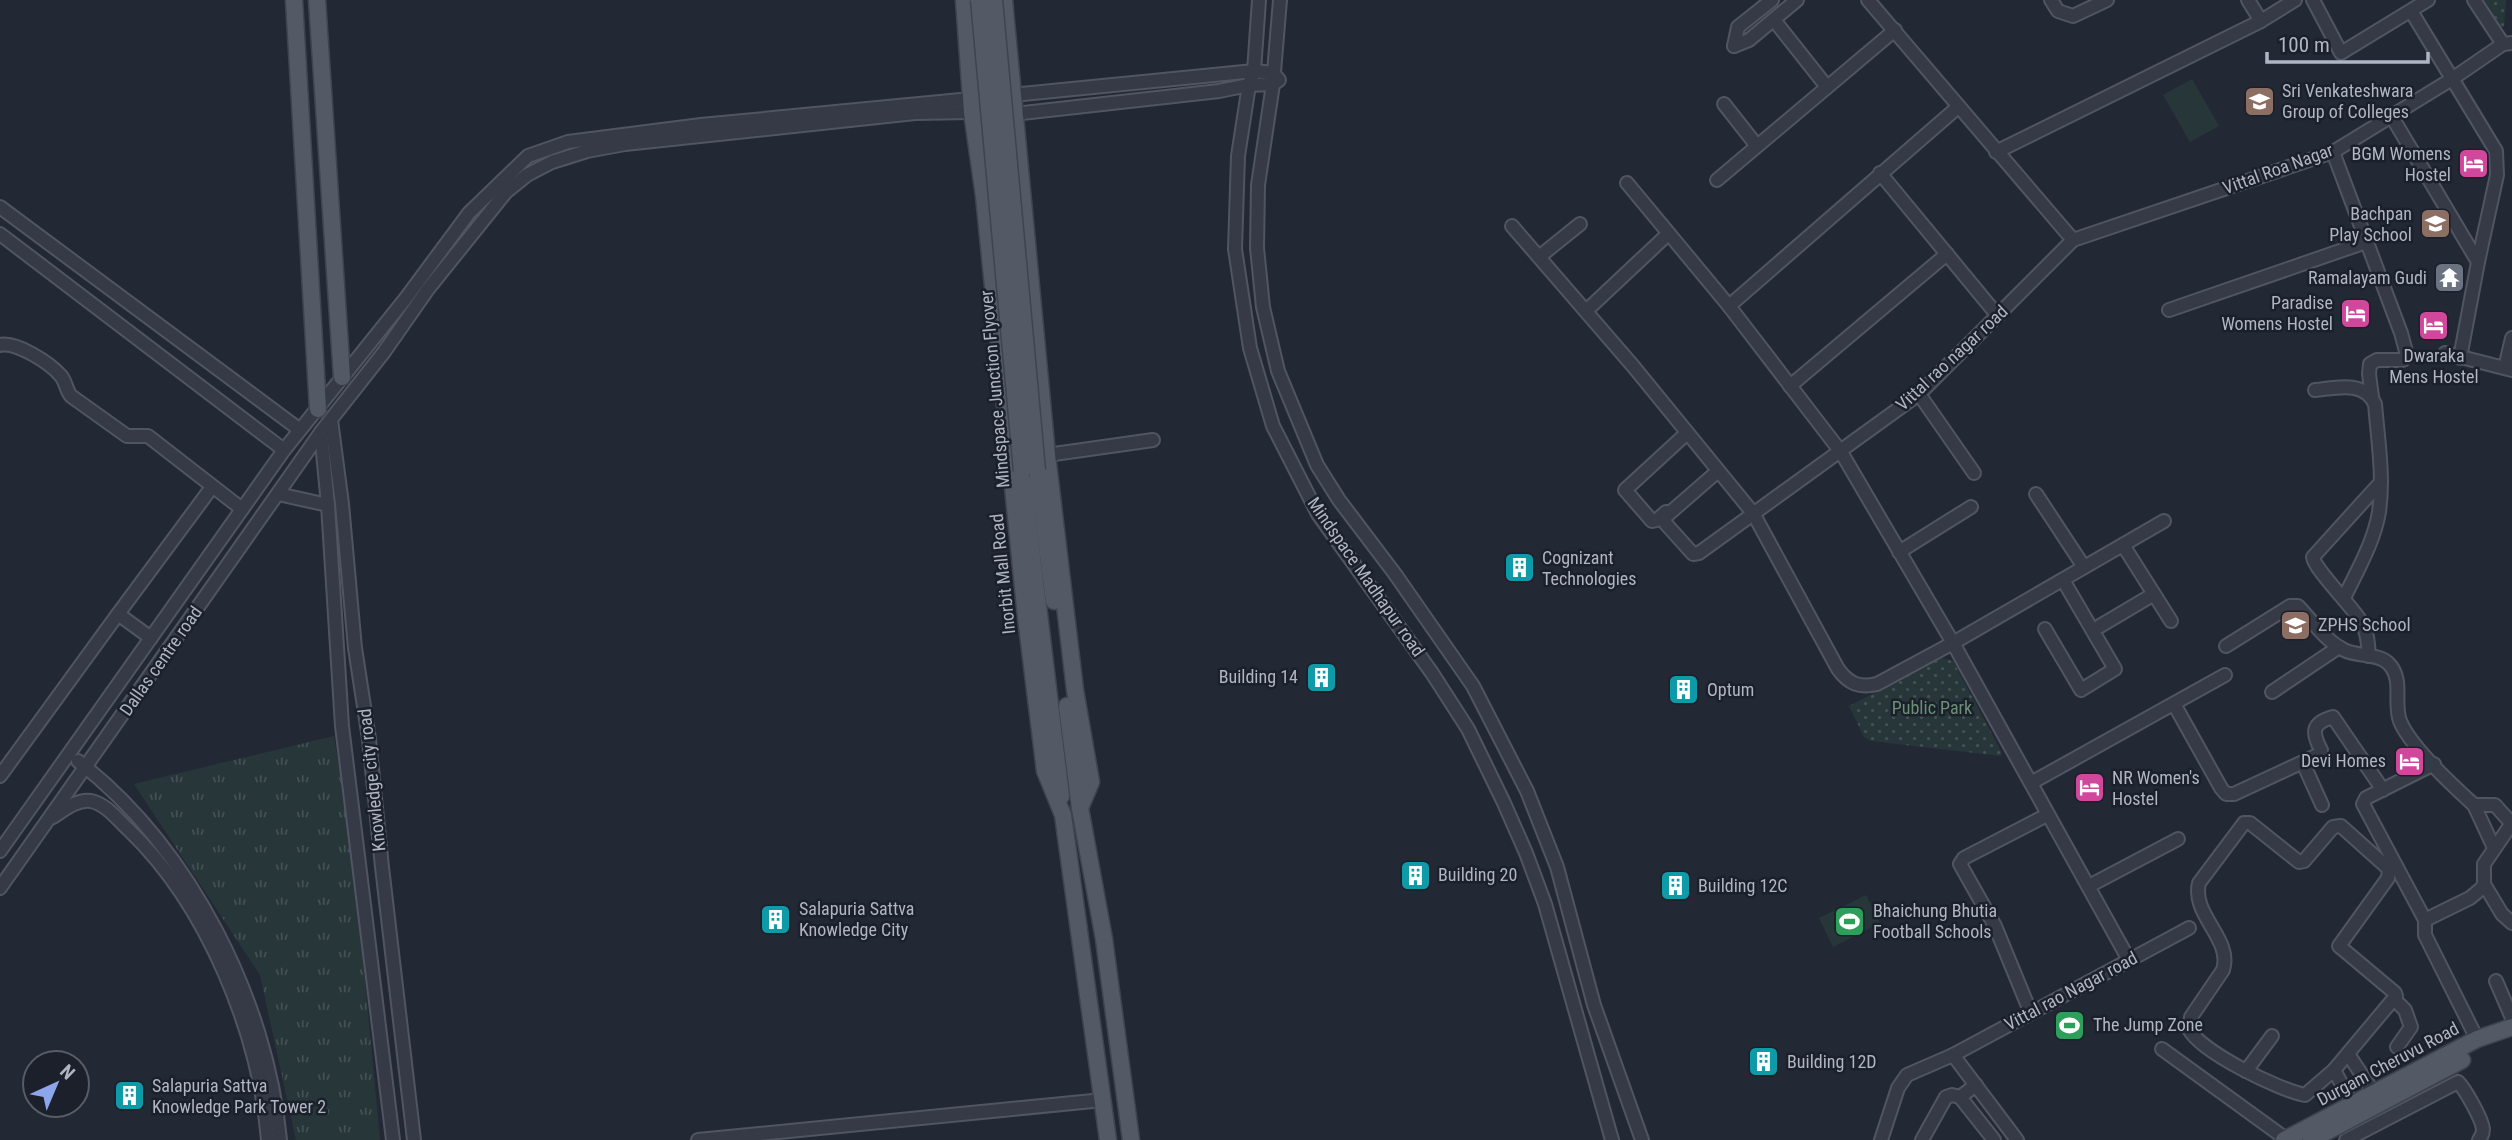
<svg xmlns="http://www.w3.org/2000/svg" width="2512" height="1140" font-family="'Roboto Condensed',sans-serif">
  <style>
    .grass { fill: url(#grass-tufts) }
    .park { fill: url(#park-dots) }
    .pitch { fill: #273639 }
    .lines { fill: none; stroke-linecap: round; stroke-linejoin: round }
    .minor-casing { stroke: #505561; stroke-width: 16 }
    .major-casing { stroke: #3f444f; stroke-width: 19 }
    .minor { stroke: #363a46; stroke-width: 12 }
    .major { stroke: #545966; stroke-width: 16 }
    .major-bridge-casing { stroke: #3f444f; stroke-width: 19; stroke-linecap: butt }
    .major-bridge { stroke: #545966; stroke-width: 16 }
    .labels { text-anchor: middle; stroke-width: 5; stroke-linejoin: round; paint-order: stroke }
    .poi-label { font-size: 18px; fill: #b0b5c2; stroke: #1b202b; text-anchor: start }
    .street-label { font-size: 18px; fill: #b0b5c2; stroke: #1b202b }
    .park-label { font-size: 18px; fill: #6b9078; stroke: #1b202b }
  </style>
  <defs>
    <pattern id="grass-tufts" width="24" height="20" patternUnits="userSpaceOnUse" patternTransform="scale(1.75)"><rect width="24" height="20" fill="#273639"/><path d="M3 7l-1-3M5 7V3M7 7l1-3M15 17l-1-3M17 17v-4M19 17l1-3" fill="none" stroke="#445154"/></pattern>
    <pattern id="park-dots" width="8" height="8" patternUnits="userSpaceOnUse" patternTransform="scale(1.75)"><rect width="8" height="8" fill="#273639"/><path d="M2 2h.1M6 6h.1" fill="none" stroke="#445154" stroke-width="1.8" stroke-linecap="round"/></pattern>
  </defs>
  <rect width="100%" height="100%" fill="#232835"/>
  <polygon class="grass" points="334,736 354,864 380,1140 296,1140 260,975 134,784"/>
  <g class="park">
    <polygon points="2478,0 2506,0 2504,27 2495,26"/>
    <polygon points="1942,658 1953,661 2002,753 2001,756 1871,741 1864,737 1849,706"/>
  </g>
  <g class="pitch">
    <polygon points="2192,79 2219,126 2190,142 2163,95"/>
    <polygon points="1866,895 1880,923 1833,947 1819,918"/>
  </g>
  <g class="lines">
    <defs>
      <g id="minor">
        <polyline points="1259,0 1254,71 1249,85 1238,156 1235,249 1250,348 1273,426 1318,514 1432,673 1468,729 1504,803 1526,853 1545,904 1612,1140"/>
        <polyline points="1280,0 1273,84 1258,185 1257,248 1263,307 1278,371 1317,465 1339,500 1395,574 1473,686 1527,791 1557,867 1594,1005 1642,1140"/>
        <polyline points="1868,0 2073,240"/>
        <polyline points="2051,0 2058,11 2073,16 2107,0"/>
        <polyline points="2248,0 2261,21"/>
        <polyline points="2313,0 2341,53 2428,0"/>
        <polyline points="2474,0 2503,44"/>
        <polyline points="2411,11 2496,151 2497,175 2478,262"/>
        <polyline points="1774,20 1827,87"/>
        <polyline points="1734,46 1749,40 1797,0"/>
        <polyline points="1734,46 1738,27 1772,0"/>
        <polyline points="1012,95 1254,71 1273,73 1279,80 1273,84 1249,85 1219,91 1014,114"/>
        <polyline points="1724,104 1757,146"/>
        <polyline points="2392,117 2478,262 2460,358"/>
        <polyline points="1996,152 2261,21 2295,0"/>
        <polyline points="2333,152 2401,333 2407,355 2403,360 2377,360 2370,364 2369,374 2372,397"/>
        <polyline points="1880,173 1998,316"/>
        <polyline points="1717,180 1895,30"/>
        <polyline points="1627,183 1729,306 1841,452 1953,643 2129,960"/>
        <polyline points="0,207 300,430"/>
        <path d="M1512,226L1633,366L1753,513L1838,669C1849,684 1859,688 1877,684L1953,643L2164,521"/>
        <polyline points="0,234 284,450"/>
        <polyline points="1539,257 1580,224"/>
        <polyline points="1729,306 1958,107"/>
        <polyline points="2169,310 2366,242"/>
        <polyline points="1586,311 1668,234"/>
        <path d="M0,345C16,341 50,363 61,376C66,382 66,390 71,396L127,436H148L242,509"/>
        <polyline points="2445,353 2512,370"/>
        <polyline points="2505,368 2512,338"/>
        <polyline points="1790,386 1947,254"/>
        <path d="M2315,390C2336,388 2364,380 2375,404C2378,440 2384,477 2379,512C2374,542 2357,571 2344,598"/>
        <polyline points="1919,394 1974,473"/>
        <polyline points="331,420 342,504 355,648 369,739 382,867 414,1140"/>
        <polyline points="321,432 328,505 342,726 393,1140"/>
        <polyline points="1047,455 1153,440"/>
        <polyline points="1718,471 1664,518 1666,524 1693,554 1699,553 1919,394 2073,240 2333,152 2452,79 2503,44 2512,43"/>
        <polyline points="278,494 328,505"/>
        <polyline points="2036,494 2084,567"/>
        <polyline points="1666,512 1657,520 1652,521 1625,490 1687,433"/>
        <polyline points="2123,545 2171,621"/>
        <polyline points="1899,552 1971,507"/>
        <polyline points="118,614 212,487"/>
        <polyline points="2100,626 2154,594"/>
        <polyline points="2045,629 2081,690 2115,669 2063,580"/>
        <path d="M2226,646L2290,606H2298C2312,621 2326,641 2344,650C2358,657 2379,653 2389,664C2404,680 2393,702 2400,721C2410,746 2453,786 2474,805H2495L2512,824"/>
        <path d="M2369,656C2368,645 2368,633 2362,623C2353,607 2314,569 2313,557L2381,482"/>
        <polyline points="2272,692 2339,647"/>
        <path d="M2174,704L2221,788L2226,794H2234L2320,754L2321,750C2312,733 2311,723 2333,717L2383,790"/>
        <path d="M78,761C190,848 267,1000 280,1140"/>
        <polyline points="2303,763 2322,805"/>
        <polyline points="2434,764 2366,798 2363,804 2425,920 2425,935 2477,1039"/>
        <polyline points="0,776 118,614 151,638"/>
        <polyline points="2031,783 2225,675"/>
        <polyline points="2474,805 2494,848"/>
        <path d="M53,817C64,810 77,799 91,801C106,804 118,820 129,830C207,905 259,1032 268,1140"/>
        <path d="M2244,823H2250L2299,862L2304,861L2333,827L2341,826L2389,869L2388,878L2339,946L2395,993L2396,996L2334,1070L2305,1095C2279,1090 2201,1052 2189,1029L2191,1017L2223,970C2233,939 2191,915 2199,883Z"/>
        <polyline points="0,851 284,450 406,298 469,213 528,156 568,142 701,125 971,99"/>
        <polyline points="2484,884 2502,914 2512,923"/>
        <polyline points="2089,886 2178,839"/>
        <polyline points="0,888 321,432 384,352 428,289 506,192 527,175 552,162 587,151 625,144 915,113 972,112"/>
        <polyline points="2425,920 2470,898 2482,888 2484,884 2484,864 2512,823"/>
        <polyline points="2496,981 2512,1018"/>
        <polyline points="2394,999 2405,1010 2411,1027 2397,1047"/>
        <polyline points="2030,1011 1995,926 1960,864 1964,858 2047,815"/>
        <polyline points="2162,1049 2286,1139"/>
        <polyline points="2348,1054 2374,1093"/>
        <polyline points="1953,1055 2017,1140"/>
        <polyline points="2334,1070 2353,1105"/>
        <polyline points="2246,1071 2272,1036"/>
        <polyline points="1960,1097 1994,1140"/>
        <polyline points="698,1140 1103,1100"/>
        <polyline points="1881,1140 1898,1088 1907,1075 1953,1055 2189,928"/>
        <polyline points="1922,1140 1946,1097 1952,1095 1960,1097 1976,1085"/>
        <path d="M2346,1140L2458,1082C2465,1089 2482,1119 2483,1129C2483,1135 2482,1135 2479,1140"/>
      </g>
      <g id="major">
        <polyline points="294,0 318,409"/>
        <polyline points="317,0 342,377"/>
        <polyline points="964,0 972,112 984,196 1026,617 1045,771 1063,815 1108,1140"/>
        <polyline points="1004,0 1047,455 1075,690 1091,782 1080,808"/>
        <polyline points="1037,470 1054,601"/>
        <polyline points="1023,481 1061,796"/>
        <polyline points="1067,706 1080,808 1104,939 1131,1140"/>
        <polyline points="2284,1140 2477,1039 2512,1027"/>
        <polyline points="2311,1140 2462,1060"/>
      </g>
    </defs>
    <use href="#minor" class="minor-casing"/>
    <use href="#major" class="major-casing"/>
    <use href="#minor" class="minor"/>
    <use href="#major" class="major"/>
    <defs>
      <g id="major-bridge">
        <polyline points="979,0 1022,471"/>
        <polyline points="994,0 1037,470"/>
      </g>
    </defs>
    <use href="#major-bridge" class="major-bridge-casing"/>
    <use href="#major-bridge" class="major-bridge"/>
  </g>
  <defs>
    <symbol id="university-square" viewBox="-11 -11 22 22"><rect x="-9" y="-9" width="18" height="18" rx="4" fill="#8d6e63" stroke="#1b202b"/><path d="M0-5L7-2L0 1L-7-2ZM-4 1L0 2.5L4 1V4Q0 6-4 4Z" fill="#fff"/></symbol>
    <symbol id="hotel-square" viewBox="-11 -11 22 22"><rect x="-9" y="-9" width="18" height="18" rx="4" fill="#d1479c" stroke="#1b202b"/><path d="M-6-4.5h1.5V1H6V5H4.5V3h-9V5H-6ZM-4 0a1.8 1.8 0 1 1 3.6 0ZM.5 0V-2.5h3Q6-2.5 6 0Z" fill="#fff"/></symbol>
    <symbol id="school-square" viewBox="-11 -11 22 22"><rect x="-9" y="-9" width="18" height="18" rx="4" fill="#8d6e63" stroke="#1b202b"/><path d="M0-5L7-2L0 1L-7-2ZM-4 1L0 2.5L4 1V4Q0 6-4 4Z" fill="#fff"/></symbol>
    <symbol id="temple-square" viewBox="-11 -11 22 22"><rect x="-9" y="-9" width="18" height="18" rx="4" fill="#6b7280" stroke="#1b202b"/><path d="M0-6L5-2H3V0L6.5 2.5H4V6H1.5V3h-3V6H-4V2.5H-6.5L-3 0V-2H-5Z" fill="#fff"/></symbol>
    <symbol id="building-square" viewBox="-11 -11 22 22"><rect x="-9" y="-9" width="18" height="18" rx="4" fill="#0f9aa8" stroke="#1b202b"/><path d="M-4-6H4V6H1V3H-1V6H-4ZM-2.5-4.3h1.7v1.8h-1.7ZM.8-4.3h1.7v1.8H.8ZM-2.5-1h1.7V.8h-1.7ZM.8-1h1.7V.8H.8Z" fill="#fff"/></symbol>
    <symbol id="stadium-square" viewBox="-11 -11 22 22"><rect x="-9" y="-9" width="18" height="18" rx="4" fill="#2e9e5b" stroke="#1b202b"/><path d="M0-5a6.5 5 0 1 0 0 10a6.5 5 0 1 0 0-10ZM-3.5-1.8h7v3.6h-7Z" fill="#fff"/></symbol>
  </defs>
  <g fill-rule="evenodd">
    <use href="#university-square" x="2242" y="84" width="35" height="35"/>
    <use href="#hotel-square" x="2456" y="146" width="35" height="35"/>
    <use href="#school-square" x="2418" y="206" width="35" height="35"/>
    <use href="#temple-square" x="2432" y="260" width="35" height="35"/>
    <use href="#hotel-square" x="2338" y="296" width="35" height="35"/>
    <use href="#hotel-square" x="2416" y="308" width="35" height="35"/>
    <use href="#building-square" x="1502" y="550" width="35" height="35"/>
    <use href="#school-square" x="2278" y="608" width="35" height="35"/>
    <use href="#building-square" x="1304" y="660" width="35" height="35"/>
    <use href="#building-square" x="1666" y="672" width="35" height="35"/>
    <use href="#hotel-square" x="2392" y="744" width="35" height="35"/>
    <use href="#hotel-square" x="2072" y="770" width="35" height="35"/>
    <use href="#building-square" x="1398" y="858" width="35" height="35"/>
    <use href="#building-square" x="1658" y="868" width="35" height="35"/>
    <use href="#building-square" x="758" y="902" width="35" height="35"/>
    <use href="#stadium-square" x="1832" y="904" width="35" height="35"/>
    <use href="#stadium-square" x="2052" y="1008" width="35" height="35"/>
    <use href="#building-square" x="1746" y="1044" width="35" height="35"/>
    <use href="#building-square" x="112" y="1078" width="35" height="35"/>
  </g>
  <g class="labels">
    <g class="poi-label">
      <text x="2282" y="97">Sri Venkateshwara<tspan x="2282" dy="21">Group of Colleges</tspan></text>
      <text x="2451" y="160" text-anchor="end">BGM Womens<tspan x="2451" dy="21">Hostel</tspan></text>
      <text x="2412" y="220" text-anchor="end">Bachpan<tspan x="2412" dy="21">Play School</tspan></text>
      <text x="2427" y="284" text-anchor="end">Ramalayam Gudi</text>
      <text x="2333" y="309" text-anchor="end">Paradise<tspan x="2333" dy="21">Womens Hostel</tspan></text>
      <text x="2434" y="362" text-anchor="middle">Dwaraka<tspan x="2434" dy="21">Mens Hostel</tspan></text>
      <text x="1542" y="564">Cognizant<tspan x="1542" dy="21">Technologies</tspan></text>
      <text x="2318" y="631">ZPHS School</text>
      <text x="1298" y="683" text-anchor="end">Building 14</text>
      <text x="1707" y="696">Optum</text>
      <text x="2386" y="767" text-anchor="end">Devi Homes</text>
      <text x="2112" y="784">NR Women's<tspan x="2112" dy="21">Hostel</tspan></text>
      <text x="1438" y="881">Building 20</text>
      <text x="1698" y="892">Building 12C</text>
      <text x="799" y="915">Salapuria Sattva<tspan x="799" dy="21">Knowledge City</tspan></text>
      <text x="1873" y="917">Bhaichung Bhutia<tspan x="1873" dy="21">Football Schools</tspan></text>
      <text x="2093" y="1031">The Jump Zone</text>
      <text x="1787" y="1068">Building 12D</text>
      <text x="152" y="1092">Salapuria Sattva<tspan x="152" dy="21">Knowledge Park Tower 2</tspan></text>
    </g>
    <g class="street-label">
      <text transform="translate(2278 169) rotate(-20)" y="6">Vittal Roa Nagar</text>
      <text transform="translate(1952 358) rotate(-43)" y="6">Vittal rao nagar road</text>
      <text transform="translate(995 389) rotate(-95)" y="6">Mindspace Junction Flyover</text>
      <text transform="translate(1003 574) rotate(-96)" y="6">Inorbit Mall Road</text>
      <text transform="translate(1366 577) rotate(55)" y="6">Mindspace Madhapur road</text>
      <text transform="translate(161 661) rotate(-55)" y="6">Dallas centre road</text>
      <text transform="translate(372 780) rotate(-96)" y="6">Knowledge city road</text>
      <text transform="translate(2071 991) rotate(-28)" y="6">Vittal rao Nagar road</text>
      <text transform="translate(2388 1064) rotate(-28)" y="6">Durgam Cheruvu Road</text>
    </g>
    <g class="park-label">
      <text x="1932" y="714">Public Park</text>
    </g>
  </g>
  <g transform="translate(56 1084) rotate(44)"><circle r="33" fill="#1b202b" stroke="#575c67" stroke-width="2"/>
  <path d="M0-5L12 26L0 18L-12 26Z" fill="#8ca5eb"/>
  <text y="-10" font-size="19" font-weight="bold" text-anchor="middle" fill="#b0b5c2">N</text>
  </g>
  <path d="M2267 52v10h161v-10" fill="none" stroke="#b0b5c2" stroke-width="3.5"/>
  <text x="2278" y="52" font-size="21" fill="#b0b5c2" stroke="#1b202b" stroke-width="5" paint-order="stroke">100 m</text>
</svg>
